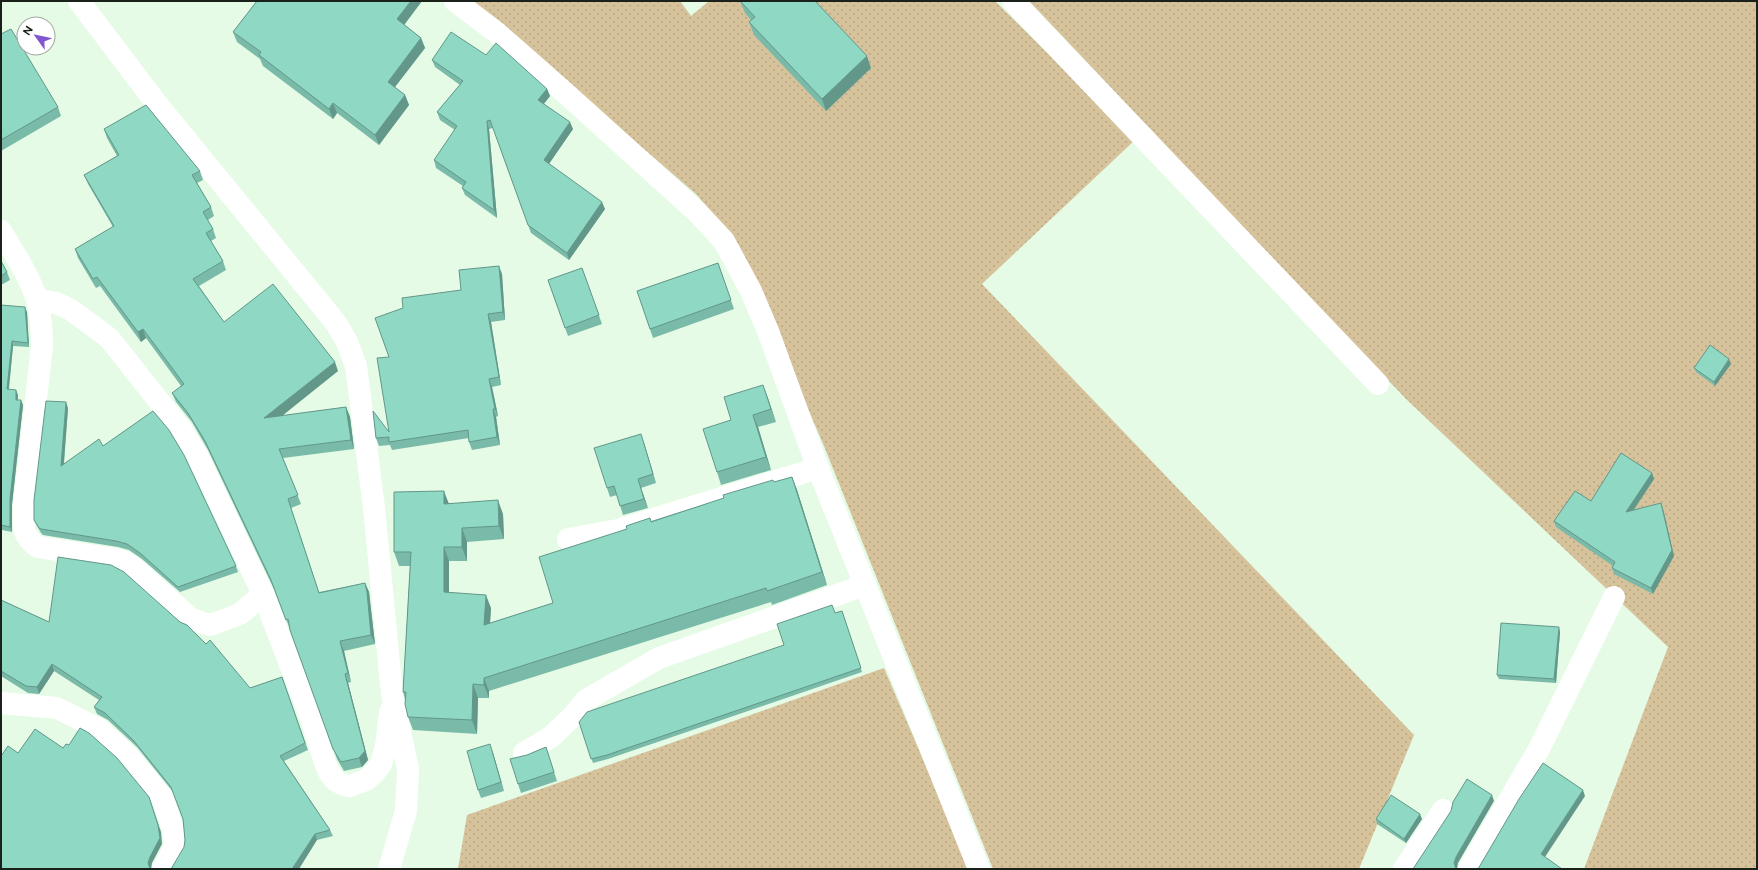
<svg xmlns="http://www.w3.org/2000/svg" width="1758" height="870" font-family="Figtree,sans-serif">
  <style>
    .grass { fill: url(#grass-dots) }
    .lines { fill: none; stroke-linecap: round; stroke-linejoin: round }
    .minor { stroke: #fff; stroke-width: 22 }
    .wall { fill: #7abaa9 }
    .shaded-wall { fill: #639789 }
    .building { fill: #8ed8c4; stroke: #639789 }
  </style>
  <defs>
    <pattern id="grass-dots" width="8" height="8" patternUnits="userSpaceOnUse"><rect width="8" height="8" fill="#d6c39c"/><path d="M2 2h.1M6 6h.1" fill="none" stroke="#b7a786" stroke-width="1.8" stroke-linecap="round"/></pattern>
  </defs>
  <rect width="100%" height="100%" fill="#e5fbe6"/>
  <g class="grass">
    <polygon points="473,1 680,1 691,16 709,1 995,1 1135,140 982,284 1414,735 1359,869 993,869 824,446 738,246 697,195"/>
    <polygon points="1029,1 1757,1 1757,869 1584,869 1668,647 1406,399"/>
    <polygon points="884,668 970,869 458,869 467,815"/>
  </g>
  <g class="lines">
    <g class="minor">
      <polyline points="79,1 157,104 336,323 347,342 356,366 374,508 392,694 408,769 406,811 389,869"/>
      <polyline points="455,1 496,32 562,90 697,212 724,241 751,291 768,331 818,468 979,869"/>
      <polyline points="1013,1 1378,384"/>
      <path d="M1,231C14,253 29,275 37,300C41,315 42,331 42,346L24,505C24,524 20,535 38,547L116,559L125,562L134,568L191,619L210,625L240,614L263,594"/>
      <polyline points="37,300 57,303 71,310 109,338 181,429 197,455 263,594 312,721 325,763 330,774 336,781 344,785 350,786 366,780 374,773 381,764 386,746 390,712"/>
      <polyline points="568,539 618,530 818,468"/>
      <polyline points="1,703 57,708 99,729 128,756 162,797 173,829 175,847 163,869"/>
      <polyline points="524,753 551,737 573,716 586,700 659,658 865,585"/>
      <polyline points="1404,869 1443,810"/>
      <polyline points="1469,869 1539,749 1614,597"/>
    </g>
  </g>
  <g class="wall">
    <polygon points="255,1 422,1 404,25 421,38 425,48 395,87 405,95 409,105 379,145 337,113 333,119 263,66 260,59 237,42 233,32 256,2"/>
    <polygon points="740,1 871,68 826,111 754,35 749,22 751,20 745,13"/>
    <polygon points="1,34 58,107 61,116 1,151"/>
    <polygon points="486,55 547,89 550,96 544,104 573,129 549,164 605,209 569,260 531,233 493,128 489,129 497,218 465,195 462,188 463,186 436,168 434,160 455,130 440,120 437,112 460,85 435,67 432,60"/>
    <polygon points="104,129 200,171 203,180 197,183 211,207 214,216 208,220 213,229 216,238 211,241 223,261 226,270 199,286 224,322 338,371 281,416 346,407 350,417 354,449 283,458 301,504 291,508 319,592 365,583 369,592 370,601 375,644 344,651 351,682 348,683 368,760 362,767 344,771 337,759 290,629 274,589 208,450 192,422 176,402 172,393 181,386 146,338 141,342 100,286 96,288 78,258 75,249 113,227 88,184 84,175 117,156 107,138"/>
    <polygon points="1,261 7,272 10,280 1,285"/>
    <polygon points="718,263 734,309 653,338 637,291"/>
    <polygon points="582,268 602,324 568,336 548,280"/>
    <polygon points="502,274 505,320 491,322 501,385 492,387 498,416 496,417 500,445 472,450 469,442 469,438 392,450 390,445 379,446 376,438 389,432 389,357 461,290"/>
    <polygon points="1,305 27,312 29,347 13,346 9,390 18,395 18,400 23,405 12,504 12,532 2,530 1,539"/>
    <polygon points="1731,364 1715,386 1696,372 1694,368"/>
    <polygon points="763,385 776,422 758,427 771,470 721,485 717,472 731,420"/>
    <polygon points="68,408 64,464 103,446 236,566 238,572 180,592 142,559 129,550 118,547 43,535 41,533 37,526 34,520"/>
    <polygon points="644,443 656,483 641,488 648,508 623,515 617,495 610,497 607,488"/>
    <polygon points="1652,473 1654,479 1634,510 1663,509 1674,556 1653,594 1614,574 1612,568 1613,566 1556,527 1554,521 1591,501"/>
    <polygon points="792,477 797,490 827,585 772,605 771,602 489,691 489,698 478,698 477,734 413,730 408,717 405,699 403,692 410,566 399,566 394,552 448,504 503,514 504,539 467,542 467,561 449,561 449,593 491,608 490,623 553,603 651,521"/>
    <polygon points="1,600 49,622 250,688 282,677 308,750 284,761 330,830 333,836 317,840 184,847 185,840 183,819 174,793 137,747 108,720 97,714 94,707 99,700 54,671 39,694 28,693 1,676"/>
    <polygon points="842,611 862,672 608,759 593,763 579,722 784,645 835,613"/>
    <polygon points="1560,632 1556,683 1499,679 1497,675"/>
    <polygon points="546,747 557,781 521,793 518,784 527,755"/>
    <polygon points="493,753 504,791 481,798 478,790"/>
    <polygon points="1376,819 1422,819 1406,843 1377,824"/>
  </g>
  <g class="shaded-wall">
    <polygon points="411,1 422,1 401,29 397,19"/>
    <polygon points="421,38 425,48 391,92 388,82"/>
    <polygon points="867,56 871,68 826,111 822,99"/>
    <polygon points="547,89 550,96 541,107 538,100"/>
    <polygon points="405,95 409,105 379,145 375,135"/>
    <polygon points="333,103 337,113 333,119 329,109"/>
    <polygon points="487,121 489,129 497,218 494,210"/>
    <polygon points="570,122 573,129 546,168 544,160"/>
    <polygon points="602,202 605,209 569,260 567,253"/>
    <polygon points="499,266 502,274 505,320 503,312"/>
    <polygon points="25,307 27,312 29,347 28,343"/>
    <polygon points="488,314 491,322 501,385 499,377"/>
    <polygon points="143,329 146,338 141,342 138,332"/>
    <polygon points="12,341 13,346 8,394 7,389"/>
    <polygon points="1729,359 1731,364 1715,386 1714,382"/>
    <polygon points="335,362 338,371 267,428 264,418"/>
    <polygon points="489,379 492,387 498,416 495,409"/>
    <polygon points="763,385 768,398 776,422 771,409"/>
    <polygon points="16,390 18,395 17,404 16,400"/>
    <polygon points="21,400 23,405 12,504 12,532 10,527 10,499"/>
    <polygon points="66,402 68,408 63,472 61,466"/>
    <polygon points="346,407 350,417 354,449 351,440"/>
    <polygon points="493,409 496,417 500,445 497,437"/>
    <polygon points="753,415 758,427 771,470 766,457"/>
    <polygon points="641,434 644,443 656,483 653,474"/>
    <polygon points="1652,473 1654,479 1628,518 1626,512"/>
    <polygon points="792,477 797,490 827,585 822,572"/>
    <polygon points="638,479 641,488 648,508 644,499"/>
    <polygon points="444,491 449,504 444,504"/>
    <polygon points="498,500 503,514 504,539 499,526"/>
    <polygon points="1661,503 1663,509 1674,556 1653,594 1651,588"/>
    <polygon points="1,527 2,530 1,539"/>
    <polygon points="462,528 467,542 467,561 462,547"/>
    <polygon points="444,547 449,561 449,606 444,592"/>
    <polygon points="365,583 369,592 370,601 375,644 371,635"/>
    <polygon points="486,595 491,608 489,638 484,625"/>
    <polygon points="1559,627 1560,632 1556,683 1554,679"/>
    <polygon points="340,641 344,651 351,682 348,673"/>
    <polygon points="52,664 54,671 39,694 37,687"/>
    <polygon points="345,674 348,683 368,760 362,767 359,758"/>
    <polygon points="484,678 489,691 489,698 484,685"/>
    <polygon points="473,684 478,698 477,734 472,720"/>
    <polygon points="490,744 493,753 504,791 501,782"/>
    <polygon points="1583,790 1585,796 1543,860 1541,854"/>
    <polygon points="1492,795 1494,801 1458,863 1457,869 1456,869 1454,863 1456,857"/>
    <polygon points="149,797 161,832 162,844 152,863 151,869 150,869 148,863"/>
    <polygon points="1420,814 1422,819 1406,843 1404,839"/>
    <polygon points="315,834 317,840 299,869 292,869"/>
  </g>
  <g class="building">
    <polygon points="257,1 411,1 397,19 421,38 388,82 405,95 375,135 333,103 329,109 259,55 261,52 233,32"/>
    <polygon points="740,1 815,1 867,56 822,99 749,22 755,17"/>
    <polygon points="11,29 58,107 1,140 1,34"/>
    <polygon points="451,32 486,55 496,43 547,89 538,100 570,122 544,160 602,202 567,253 528,225 490,120 487,121 494,210 462,188 466,182 434,160 457,126 437,112 463,81 432,60"/>
    <polygon points="146,105 200,171 192,175 211,207 203,212 213,229 206,233 223,261 193,279 224,322 273,284 335,362 264,418 346,407 351,440 279,449 298,495 288,499 319,593 365,583 367,592 371,635 340,641 348,673 345,674 365,751 359,758 341,762 333,749 290,630 288,619 286,620 271,580 205,441 188,413 172,393 184,384 143,329 138,332 97,277 93,279 75,249 114,226 84,175 119,155 104,129"/>
    <polygon points="1,261 7,272 1,276"/>
    <polygon points="718,263 731,300 650,329 637,291"/>
    <polygon points="499,266 503,312 488,314 499,377 489,379 495,409 493,409 497,437 469,442 468,430 389,442 389,437 376,438 373,411 389,432 377,358 389,357 375,318 403,308 402,298 461,290 459,270"/>
    <polygon points="582,268 599,315 565,328 548,280"/>
    <polygon points="1,305 25,307 28,343 12,341 7,389 16,390 16,400 21,400 10,499 10,527 1,525"/>
    <polygon points="1710,345 1729,359 1714,382 1694,368"/>
    <polygon points="763,385 771,409 753,415 766,457 717,472 703,429 731,420 724,397"/>
    <polygon points="46,401 66,402 61,466 99,439 103,446 153,411 169,430 184,455 236,566 178,587 140,553 127,544 116,541 41,529 39,528 34,520 34,500"/>
    <polygon points="641,434 653,474 638,479 644,499 620,506 614,486 607,488 594,448"/>
    <polygon points="1621,453 1652,473 1626,512 1661,503 1672,550 1651,588 1612,568 1615,562 1554,521 1575,491 1591,501"/>
    <polygon points="792,477 822,572 767,591 766,588 484,678 484,685 473,684 472,720 408,717 405,704 406,692 403,692 411,552 394,552 394,492 444,491 444,504 498,500 499,526 462,528 462,547 444,547 444,592 486,595 484,625 553,603 539,557 627,529 626,526 650,518 651,522 724,498 723,495 773,480 774,482"/>
    <polygon points="58,557 111,565 124,572 180,622 187,625 206,644 210,640 250,688 282,677 305,743 280,756 330,830 315,834 292,869 171,869 184,847 185,840 183,819 171,787 134,741 105,713 94,707 102,697 52,664 37,687 26,686 1,671 1,600 49,622"/>
    <polygon points="832,605 835,613 842,611 861,668 607,755 591,759 579,722 587,712 784,645 777,624"/>
    <polygon points="1501,623 1559,627 1554,679 1497,675"/>
    <polygon points="80,728 89,733 117,758 149,797 158,825 160,838 150,857 148,863 150,869 1,869 1,756 8,746 18,753 35,729 63,748 66,744 69,745"/>
    <polygon points="490,744 501,782 478,790 467,751"/>
    <polygon points="546,747 554,772 518,784 510,759 527,755"/>
    <polygon points="1543,763 1583,790 1541,854 1562,869 1478,869 1519,799"/>
    <polygon points="1467,779 1492,795 1456,857 1454,863 1456,869 1413,869 1451,811 1453,802"/>
    <polygon points="1391,795 1420,814 1404,839 1376,819"/>
  </g>
  <rect width="1758" height="870" fill="none" stroke="#1a211a" stroke-width="4"/>
  <g transform="translate(36 36) rotate(303)"><circle r="19" fill="#ffffff" stroke="#a3a6a3"/>
  <path d="M0-3L7 15L0 10L-7 15Z" fill="#8057d1"/>
  <text y="-6" font-size="11" font-weight="bold" text-anchor="middle" fill="#1a211a">N</text>
  </g>
</svg>
